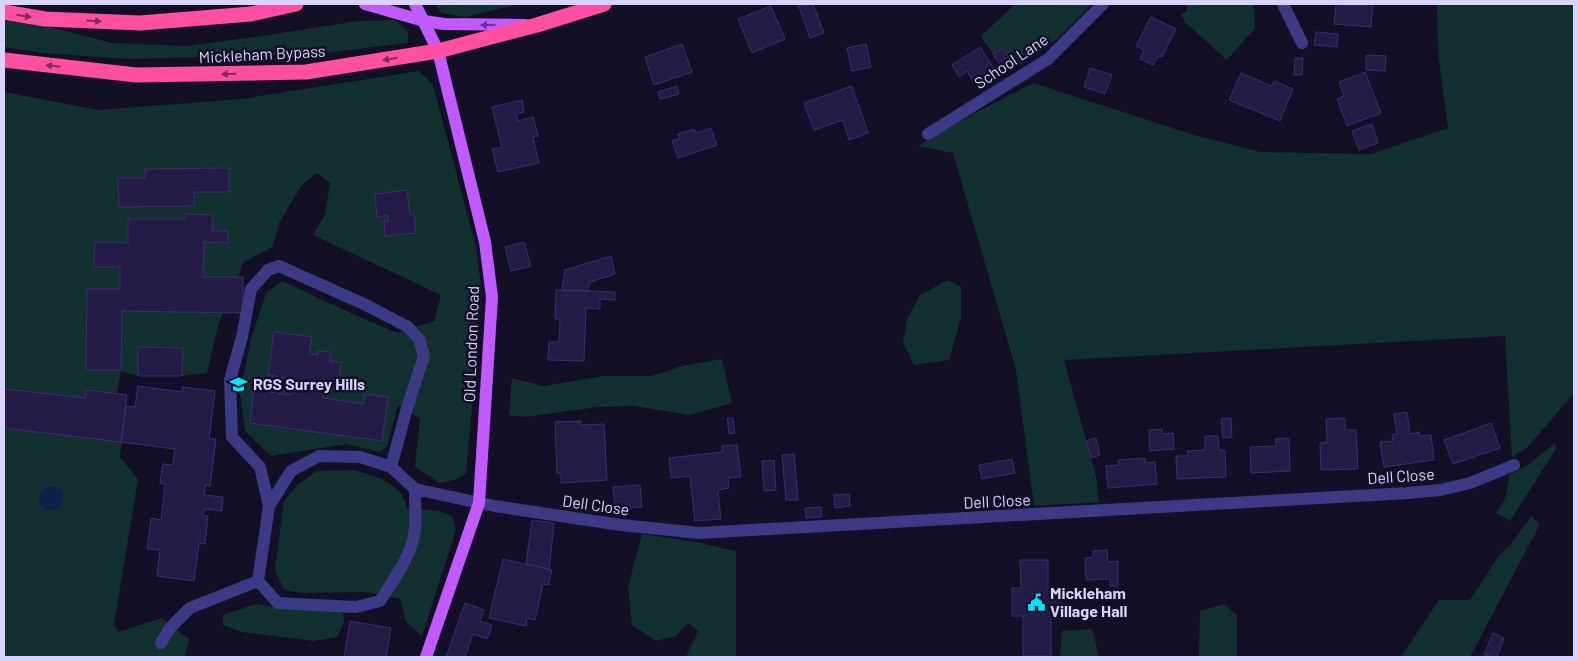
<svg xmlns="http://www.w3.org/2000/svg" width="1578" height="661" font-family="Barlow,sans-serif">
  <style>
    .green { fill: #12302f }
    .water { fill: #0c2248 }
    .building { fill: #241b47; stroke: #3b2d73 }
    .lines { fill: none; stroke-linecap: round; stroke-linejoin: round }
    .minor { stroke: #3d3a85; stroke-width: 12 }
    .major { stroke: #c25bff; stroke-width: 12 }
    .highway { stroke: #ff4fa3; stroke-width: 15 }
    .oneway { fill: #7d2c5e }
    .oneway2 { fill: #623188 }
    .labels { text-anchor: middle; stroke-width: 5; stroke-linejoin: round; paint-order: stroke }
    .street-label { font-size: 16px; fill: #d9d4ff; stroke: #130f26 }
    .poi-label { font-size: 16px; font-weight: bold; fill: #d9d4ff; stroke: #130f26; text-anchor: start }
  </style>
  <rect width="100%" height="100%" fill="#130f26"/>
  <g class="green">
    <polygon points="436,4 519,4 465,17 441,13"/>
    <polygon points="1015,4 1092,4 1057,39 1021,65 1010,60 1003,48 993,54 981,36"/>
    <polygon points="1186,4 1254,4 1255,28 1227,60 1185,22 1181,15 1187,11"/>
    <polygon points="1437,4 1574,4 1574,393 1527,448 1512,457 1505,336 1064,360 1096,476 1099,502 1034,506 1016,370 953,153 918,146 973,114 1033,83 1191,134 1260,152 1371,154 1448,128 1438,52"/>
    <polygon points="4,20 46,26 112,43 187,46 262,36 358,21 396,20 408,32 408,43 316,54 129,59 43,53 4,47"/>
    <polygon points="419,71 433,85 476,247 482,294 466,474 457,479 440,483 415,467 420,419 398,405 387,446 380,452 346,444 271,456 245,431 240,393 251,339 266,293 282,281 364,319 398,333 434,321 441,295 313,235 325,215 330,183 317,173 302,185 279,223 273,247 244,262 219,322 207,373 182,376 138,376 121,371 117,393 127,395 120,457 138,479 114,624 118,632 162,618 189,639 185,657 4,657 4,92 98,110 242,99"/>
    <polygon points="948,280 961,287 961,318 949,360 914,365 903,342 907,319 920,295"/>
    <polygon points="722,359 732,403 689,415 635,406 597,407 525,417 509,415 512,378 544,386 604,376 652,376 682,366"/>
    <polygon points="1555,443 1556,449 1510,521 1496,513 1506,497 1509,475 1529,464"/>
    <path d="M354,470C375,476 403,483 407,508L439,511L452,516L456,530L422,636L405,621L401,599L366,592L303,593L284,590L275,570L284,501L297,485L317,471Z"/>
    <polygon points="1531,516 1540,524 1470,657 1401,657 1439,600 1470,600 1500,554 1511,544"/>
    <polygon points="642,534 695,542 736,551 736,657 686,657 698,631 688,623 676,636 656,641 632,625 628,587"/>
    <polygon points="255,604 291,609 343,610 344,623 337,637 314,641 242,632 223,625 223,615"/>
    <polygon points="1223,604 1237,615 1237,657 1199,657 1200,611"/>
    <polygon points="1092,629 1099,657 1060,657 1062,631"/>
  </g>
  <circle class="water" cx="51" cy="498" r="12"/>
  <g class="building">
    <polygon points="798,4 813,4 824,33 810,38"/>
    <polygon points="1336,4 1373,4 1371,27 1334,24"/>
    <polygon points="771,6 785,39 752,53 738,19"/>
    <polygon points="1151,17 1176,29 1162,57 1158,56 1153,65 1140,59 1144,50 1136,46"/>
    <polygon points="1316,32 1338,34 1337,47 1314,45"/>
    <polygon points="682,44 692,72 654,85 645,57"/>
    <polygon points="866,44 871,67 852,71 847,48"/>
    <polygon points="980,47 996,72 975,85 967,71 959,77 952,65"/>
    <polygon points="1003,48 1010,60 1000,66 993,54"/>
    <polygon points="1366,55 1386,56 1385,71 1366,70"/>
    <polygon points="1295,58 1303,58 1302,75 1294,75"/>
    <polygon points="1090,68 1112,75 1105,94 1084,87"/>
    <polygon points="1365,72 1381,113 1347,126 1337,99 1344,96 1339,82"/>
    <polygon points="1241,73 1272,86 1274,81 1293,89 1280,121 1229,100"/>
    <polygon points="677,86 679,94 660,99 658,92"/>
    <polygon points="852,86 868,133 849,140 843,120 814,130 804,103"/>
    <polygon points="522,100 524,112 516,114 518,121 533,117 538,136 533,137 539,163 498,172 492,149 502,147 492,107"/>
    <polygon points="1372,124 1378,143 1359,150 1352,131"/>
    <polygon points="711,128 717,145 678,158 672,141 680,138 678,134 694,129 696,133"/>
    <polygon points="229,168 229,192 194,192 194,206 119,207 118,178 145,178 145,169"/>
    <polygon points="407,190 410,215 414,214 416,233 385,236 384,221 388,221 388,215 377,217 375,194"/>
    <polygon points="186,214 213,215 212,231 228,231 228,243 204,242 203,277 243,277 243,313 122,311 121,370 86,370 87,289 120,289 120,267 94,267 95,242 128,243 128,219 186,219"/>
    <polygon points="524,242 531,266 511,271 505,247"/>
    <polygon points="611,256 615,274 590,282 588,291 562,290 565,270"/>
    <polygon points="556,290 615,292 615,300 600,299 600,309 586,308 584,361 548,360 549,342 559,342 560,319 555,319"/>
    <polygon points="274,332 312,337 309,354 317,355 318,351 331,352 330,361 341,363 338,390 324,388 323,398 363,404 365,394 388,397 382,441 250,423 254,390 291,395 293,379 268,375"/>
    <polygon points="138,347 183,348 182,376 138,376"/>
    <polygon points="138,386 182,392 183,387 215,391 209,439 216,439 210,486 206,485 204,495 223,497 222,511 204,509 203,515 208,516 205,544 199,543 194,581 157,576 160,550 147,549 151,518 161,520 165,484 160,483 163,464 173,465 175,449 121,442 126,406 135,407"/>
    <polygon points="4,389 85,398 86,390 127,395 121,442 4,428"/>
    <polygon points="1407,412 1410,434 1419,432 1420,436 1431,435 1434,460 1384,467 1380,442 1393,441 1392,435 1397,434 1394,414"/>
    <polygon points="727,418 733,418 735,433 729,434"/>
    <polygon points="1231,418 1232,437 1223,438 1221,419"/>
    <polygon points="1345,418 1345,430 1356,430 1358,469 1321,470 1320,443 1327,442 1326,419"/>
    <polygon points="581,421 581,425 604,424 607,480 561,483 561,473 557,473 555,422"/>
    <polygon points="1491,423 1500,448 1453,464 1444,440"/>
    <polygon points="1162,429 1162,434 1173,433 1174,449 1150,451 1149,430"/>
    <polygon points="1205,436 1218,436 1219,450 1225,450 1226,477 1177,479 1176,456 1188,456 1187,451 1205,450"/>
    <polygon points="1096,438 1100,455 1091,458 1086,441"/>
    <polygon points="1289,438 1290,471 1251,473 1250,447 1276,446 1275,439"/>
    <polygon points="737,445 741,477 728,478 729,488 718,490 721,519 695,521 690,476 671,478 669,458 722,452 722,446"/>
    <polygon points="794,454 798,500 786,500 782,455"/>
    <polygon points="1145,458 1145,463 1155,462 1157,484 1108,488 1106,466 1119,465 1118,460"/>
    <polygon points="1012,459 1015,473 982,479 979,465"/>
    <polygon points="774,460 776,490 764,491 762,461"/>
    <polygon points="640,485 642,507 615,509 613,487"/>
    <polygon points="849,494 850,506 835,508 834,495"/>
    <polygon points="821,507 822,517 806,518 805,508"/>
    <polygon points="532,520 554,523 549,569 526,564"/>
    <polygon points="1107,550 1108,562 1118,561 1118,586 1110,586 1110,579 1086,580 1085,558 1093,557 1093,551"/>
    <polygon points="503,559 552,570 548,585 543,584 535,620 527,618 526,626 489,618"/>
    <polygon points="1020,560 1048,560 1048,588 1061,587 1061,615 1051,615 1051,656 1023,656 1023,616 1012,616 1012,588 1021,588"/>
    <polygon points="465,603 484,610 480,621 492,625 487,639 473,634 465,657 446,657"/>
    <polygon points="350,621 391,628 386,657 344,657"/>
    <polygon points="1493,633 1504,638 1497,657 1484,655"/>
  </g>
  <g class="lines">
    <g class="minor">
      <polyline points="1283,4 1302,43"/>
      <polyline points="928,134 1048,59 1103,4"/>
      <polyline points="269,506 291,471 319,456 360,457 391,467"/>
      <polyline points="258,581 269,506 260,467 232,437 230,380 242,337 251,289 268,270 279,266 366,305 408,327 419,339 424,356 407,408 391,467 415,489"/>
      <path d="M161,643L170,628L190,608L258,581L278,603L356,607L380,601C394,579 413,554 415,528C416,515 415,502 415,489L494,506L621,525L699,533L1408,493L1440,490L1470,483L1514,465"/>
    </g>
    <g class="major">
      <polyline points="365,4 424,21 444,24 525,25"/>
      <polyline points="415,4 438,51 485,242 492,297 479,503 426,657"/>
    </g>
    <g class="highway">
      <polyline points="4,12 45,19 140,23 251,14 296,4"/>
      <polyline points="4,60 136,75 306,72 438,51 537,25 604,4"/>
    </g>
  </g>
  <defs><path id="oneway-solid" d="M-6-.8H1V-3.2L6.5 0L1 3.2V.8H-6Z" transform="scale(1.25)"/></defs>
  <g class="oneway">
    <use href="#oneway-solid" transform="translate(24 16) rotate(9)"/>
    <use href="#oneway-solid" transform="translate(94 21) rotate(3)"/>
    <use href="#oneway-solid" transform="translate(390 59) rotate(171)"/>
    <use href="#oneway-solid" transform="translate(53 66) rotate(-174)"/>
    <use href="#oneway-solid" transform="translate(229 74) rotate(179)"/>
  </g>
  <use class="oneway2" href="#oneway-solid" transform="translate(488 25) rotate(-180)"/>
  <defs>
    <symbol id="school-bare" viewBox="-9 -9 18 18"><path d="M0-5L7-2L0 1L-7-2ZM-4 1L0 2.5L4 1V4Q0 6-4 4Z" fill="#00e5ff" stroke="#130f26" stroke-width="2.5" paint-order="stroke"/></symbol>
    <symbol id="civic-bare" viewBox="-9 -9 18 18"><path d="M-.6-6.5H3V-4.5H.6V-3L4-1V1h2V6H-6V1h2V-1L-.6-3ZM-1.2 2.5V6h2.4V2.5Z" fill="#00e5ff" stroke="#130f26" stroke-width="2.5" paint-order="stroke"/></symbol>
  </defs>
  <g fill-rule="evenodd">
    <use href="#school-bare" x="226" y="372" width="25" height="25"/>
    <use href="#civic-bare" x="1024" y="590" width="25" height="25"/>
  </g>
  <g class="labels">
    <g class="street-label">
      <text transform="translate(262 54) rotate(-3)" y="6">Mickleham Bypass</text>
      <text transform="translate(1011 61) rotate(-34)" y="6">School Lane</text>
      <text transform="translate(471 344) rotate(-88)" y="6">Old London Road</text>
      <text transform="translate(1401 476) rotate(-4)" y="6">Dell Close</text>
      <text transform="translate(997 501) rotate(-3)" y="6">Dell Close</text>
      <text transform="translate(596 505) rotate(8)" y="6">Dell Close</text>
    </g>
    <g class="poi-label">
      <text x="253" y="390">RGS Surrey Hills</text>
      <text x="1050" y="599">Mickleham<tspan x="1050" dy="18">Village Hall</tspan></text>
    </g>
  </g>
  <rect width="1578" height="661" fill="none" stroke="#d9d4ff" stroke-width="10"/>
</svg>
